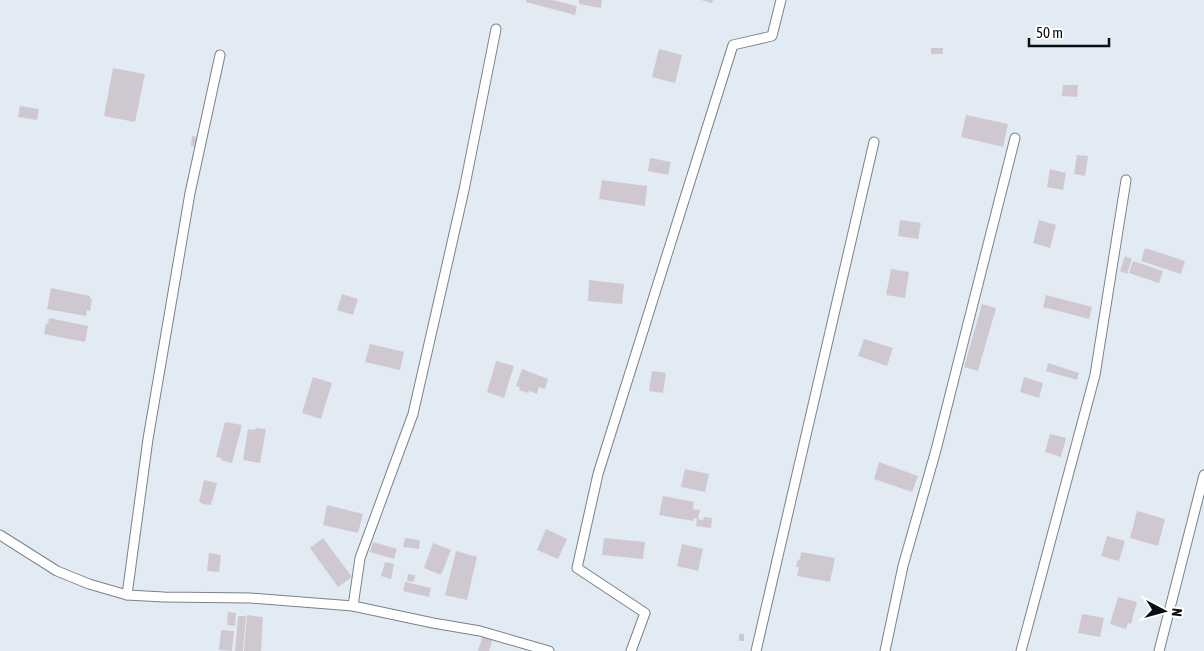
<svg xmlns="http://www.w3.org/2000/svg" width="1204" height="651" font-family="'Asap Condensed',sans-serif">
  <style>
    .building { fill: #d0c8d1 }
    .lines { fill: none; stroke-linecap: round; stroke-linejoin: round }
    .minor-casing { stroke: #7a8289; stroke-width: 11 }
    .minor { stroke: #fff; stroke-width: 9 }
  </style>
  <rect width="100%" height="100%" fill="#e2ebf4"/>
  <g class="building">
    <polygon points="526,0 552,0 577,6 575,15 526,2"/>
    <polygon points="579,0 602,0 601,8 579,4"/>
    <polygon points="701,0 713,0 712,3"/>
    <rect x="931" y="48" width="12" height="6"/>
    <polygon points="659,49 682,55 675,83 652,77"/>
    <polygon points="113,68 145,74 135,122 104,116"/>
    <polygon points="1063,85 1078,85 1077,97 1062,96"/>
    <polygon points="20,106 39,109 37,120 18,117"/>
    <polygon points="966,115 1008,124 1003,147 961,137"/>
    <polygon points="192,136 197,137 196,147 191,146"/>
    <polygon points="1077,155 1088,156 1085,176 1074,174"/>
    <polygon points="650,158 671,162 668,175 648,171"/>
    <polygon points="1050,169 1066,173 1063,190 1047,187"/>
    <polygon points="602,180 647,186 645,206 599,199"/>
    <polygon points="900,220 921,223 918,239 898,236"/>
    <polygon points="1039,220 1056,225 1050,248 1033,243"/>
    <polygon points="1145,248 1185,261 1181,274 1141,261"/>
    <polygon points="1125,256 1132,259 1127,274 1120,271"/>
    <polygon points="1133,261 1163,271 1159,283 1129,273"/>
    <polygon points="891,269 909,272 905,298 886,295"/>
    <polygon points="589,280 624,284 622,304 588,301"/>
    <polygon points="51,288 90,296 90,299 92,299 90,311 87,310 86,316 47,309"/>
    <polygon points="342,294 358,299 353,315 337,310"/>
    <polygon points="1046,295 1092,307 1089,319 1043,307"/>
    <polygon points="982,304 996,308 978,371 964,367"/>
    <polygon points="49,318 88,326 85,342 44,334 46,323 48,324"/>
    <polygon points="864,339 893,348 887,366 858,356"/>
    <polygon points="370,344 404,352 400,370 365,362"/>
    <polygon points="496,361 514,366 504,398 487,392"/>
    <polygon points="1048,363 1079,373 1077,380 1046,371"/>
    <polygon points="522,369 548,379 545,389 539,387 537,394 529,391 528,393 519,390 520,387 516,386"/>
    <polygon points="652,371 666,373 663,393 649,391"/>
    <polygon points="313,377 332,383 321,419 302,413"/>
    <polygon points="1024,377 1043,383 1039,398 1020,392"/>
    <polygon points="225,422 242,425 232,463 221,460 222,458 216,457"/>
    <polygon points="256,428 266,429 260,463 243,460 248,429 255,430"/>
    <polygon points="1050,434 1066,438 1061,457 1045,452"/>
    <polygon points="879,462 918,476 912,492 874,479"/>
    <polygon points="685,469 709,474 705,492 681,487"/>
    <polygon points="204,480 217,483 211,505 202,504 202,503 199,502"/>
    <polygon points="663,496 694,502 693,509 700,510 698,519 694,518 693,521 659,515"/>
    <polygon points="327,505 363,514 358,533 323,525"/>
    <polygon points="1137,511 1165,519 1158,546 1130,538"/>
    <polygon points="704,517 712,518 711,528 696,526 697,519 703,520"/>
    <polygon points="546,529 567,539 558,559 537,550"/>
    <polygon points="1107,536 1125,541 1119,561 1101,556"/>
    <polygon points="323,538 352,577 338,587 310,548"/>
    <polygon points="405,538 420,540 419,549 403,547"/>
    <polygon points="604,538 645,542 643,559 602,555"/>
    <polygon points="373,542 397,549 394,559 370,552"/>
    <polygon points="433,543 451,550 441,575 424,568"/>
    <polygon points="682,544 703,549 698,571 677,566"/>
    <polygon points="456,551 477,557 467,600 445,595"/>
    <polygon points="801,552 835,558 830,582 797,576 799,567 796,567 798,559 800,560"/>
    <polygon points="209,553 221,555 219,572 207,571"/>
    <polygon points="385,562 394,564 391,579 381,576"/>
    <polygon points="408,574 415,575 414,582 407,581"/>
    <polygon points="405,582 431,588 429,597 403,591"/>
    <polygon points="1118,597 1137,602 1131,624 1128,623 1126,629 1110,624"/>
    <polygon points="228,612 236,613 235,626 227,625"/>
    <polygon points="1082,614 1104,618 1100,637 1078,633"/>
    <polygon points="247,615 263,617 261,651 244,651"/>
    <polygon points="238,616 246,616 243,651 235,651"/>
    <polygon points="221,630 234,631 232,651 219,650"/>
    <rect x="739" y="634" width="5" height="7"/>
    <polygon points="483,635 493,638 489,651 478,651"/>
  </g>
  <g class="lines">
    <defs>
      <g id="minor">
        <polyline points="0,535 57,571 89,584 127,595 164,597 250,598 353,606 433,623 480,631 549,651"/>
        <polyline points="127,595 148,439 190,193 220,55"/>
        <polyline points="353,606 360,558 413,414 464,190 496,29"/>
        <polyline points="631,651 645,613 577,568 598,474 733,45 772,36 781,0"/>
        <polyline points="756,651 874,142"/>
        <polyline points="885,651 903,566 936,450 1015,138"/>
        <polyline points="1021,651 1095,375 1126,180"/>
        <polyline points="1159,651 1204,475"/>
      </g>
    </defs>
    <use href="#minor" class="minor-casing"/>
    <use href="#minor" class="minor"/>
  </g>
  <g transform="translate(1164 611) rotate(96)" stroke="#ffffff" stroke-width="4" paint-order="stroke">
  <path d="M0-4L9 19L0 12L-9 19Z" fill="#0b0e10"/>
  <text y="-8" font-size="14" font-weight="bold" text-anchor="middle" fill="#0b0e10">N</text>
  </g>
  <path d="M1029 38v8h80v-8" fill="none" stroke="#0b0e10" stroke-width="2.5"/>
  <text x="1036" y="38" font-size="15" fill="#0b0e10" stroke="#ffffff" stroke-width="4" paint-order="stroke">50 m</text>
</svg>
